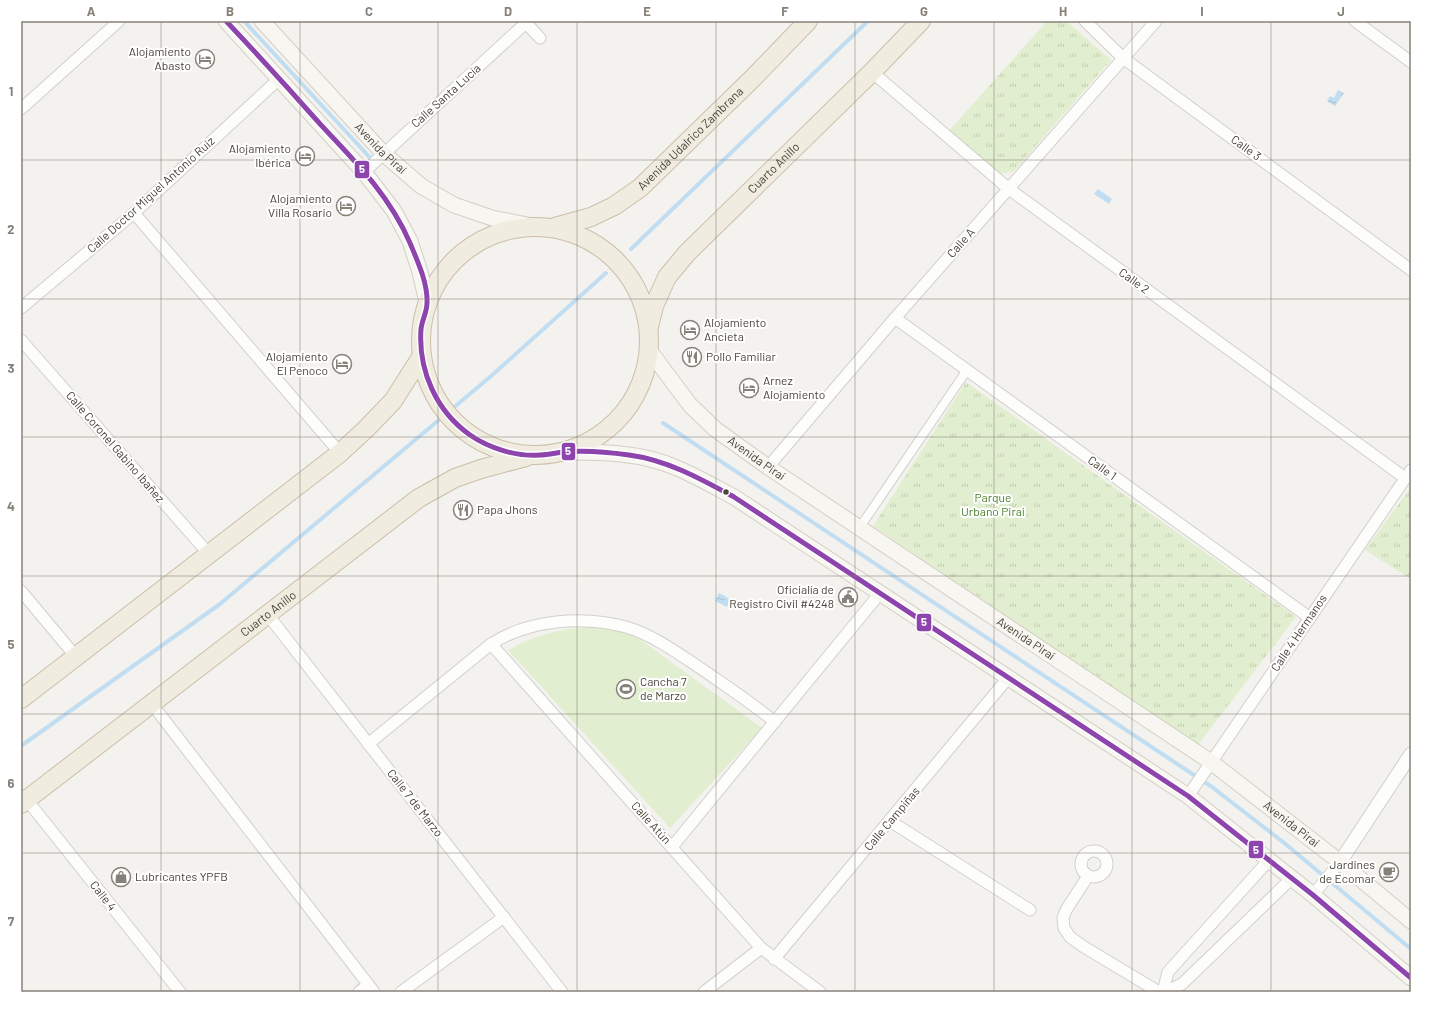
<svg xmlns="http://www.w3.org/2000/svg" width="1432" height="1013" font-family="Barlow,sans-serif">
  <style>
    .green { fill: #e1eecf }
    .park { fill: url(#park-tufts) }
    .water { fill: url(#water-ripples) }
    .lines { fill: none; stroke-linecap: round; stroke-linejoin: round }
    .stream { stroke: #c0ddf1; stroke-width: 4 }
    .pedestrian-casing { stroke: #d2d0cb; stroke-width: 10 }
    .minor-casing { stroke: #d2d0cb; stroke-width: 13 }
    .tertiary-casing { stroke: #d2d0cb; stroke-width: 15 }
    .secondary-casing { stroke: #d3cfc5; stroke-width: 17 }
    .trunk-casing { stroke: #ccbfa9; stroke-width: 20 }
    .pedestrian { stroke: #fdfdfc; stroke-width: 8 }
    .minor { stroke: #fdfdfc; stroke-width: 11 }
    .tertiary { stroke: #fdfdfc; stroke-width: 13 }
    .secondary { stroke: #f7f6f1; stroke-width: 15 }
    .trunk { stroke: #f0ece0; stroke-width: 18 }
    .bus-1-casing { stroke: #fff; stroke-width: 8 }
    .bus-1 { stroke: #8e44ad; stroke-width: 5 }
    .grid { fill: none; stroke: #868178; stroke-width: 1; stroke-opacity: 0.55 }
    .bus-dot { fill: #4b4439; stroke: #fff; stroke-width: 1.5 }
    .labels { text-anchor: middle; stroke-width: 4; stroke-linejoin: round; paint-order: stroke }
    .poi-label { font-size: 12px; fill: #4b4439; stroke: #fff; text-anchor: end }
    .street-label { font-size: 12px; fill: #4b4439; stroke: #fff }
    .park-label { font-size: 12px; fill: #4a7f2a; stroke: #fff }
    .line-badge { stroke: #fff; stroke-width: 1.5 }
    .badge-label { font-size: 11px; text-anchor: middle; font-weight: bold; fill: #fff }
    .neatline { fill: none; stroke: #868178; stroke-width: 1.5 }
    .grid-label { font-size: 13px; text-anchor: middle; font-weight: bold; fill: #868178 }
  </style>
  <defs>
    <pattern id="park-tufts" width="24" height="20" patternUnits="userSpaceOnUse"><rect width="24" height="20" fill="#e1eecf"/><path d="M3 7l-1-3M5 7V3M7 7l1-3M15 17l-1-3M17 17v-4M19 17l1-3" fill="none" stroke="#c3cdb2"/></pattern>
    <pattern id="water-ripples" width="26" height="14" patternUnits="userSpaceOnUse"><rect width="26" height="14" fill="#c0ddf1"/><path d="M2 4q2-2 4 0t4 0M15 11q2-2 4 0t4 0" fill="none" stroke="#a6bfcf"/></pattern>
  </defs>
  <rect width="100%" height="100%" fill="#f4f2ee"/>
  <path class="green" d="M590,627L607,628L635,636L762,728L670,828L508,650C534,635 560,629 590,627Z"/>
  <g class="park">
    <polygon points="1047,21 1066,21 1111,60 1014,171 999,174 947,133"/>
    <polygon points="966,382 1296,617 1198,745 873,526"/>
    <polygon points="1411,487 1411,579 1365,550"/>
  </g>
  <g class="water">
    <polygon points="1338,90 1344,93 1335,106 1327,101 1330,96 1334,98"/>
    <polygon points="1098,189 1112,199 1109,204 1094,194"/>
    <polygon points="719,593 730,599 727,607 715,601"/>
  </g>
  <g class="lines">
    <g class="stream">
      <polyline points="244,21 374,162"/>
      <polyline points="631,249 868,21"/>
      <polyline points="663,423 1212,787 1283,842 1411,949"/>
      <polyline points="21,746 220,604 490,377 606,273"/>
    </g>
    <defs>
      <polyline id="pedestrian" points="860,527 967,370"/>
      <g id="minor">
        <polyline points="1085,21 1123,58 1411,270"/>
        <polyline points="1355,21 1411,62"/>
        <polyline points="526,23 540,38"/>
        <polyline points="872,72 1009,189 1405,478"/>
        <polyline points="21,109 119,21"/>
        <polyline points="364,172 528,21"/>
        <polyline points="134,213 340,453"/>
        <polyline points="21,308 134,213 280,78"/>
        <polyline points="895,318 1310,618"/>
        <polyline points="21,340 208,553"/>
        <polyline points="768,467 895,318 1156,21"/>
        <polyline points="21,591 77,658"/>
        <polyline points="268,615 562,992"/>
        <polyline points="491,644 761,948 820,992"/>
        <polyline points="152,704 374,992"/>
        <path d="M368,744L491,644C528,620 583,615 626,627C654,635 682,656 706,672C729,688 753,704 775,722"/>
        <polyline points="1188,796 1411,470"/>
        <polyline points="27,800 180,992"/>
        <polyline points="890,821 1030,910"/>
        <polyline points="672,847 881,592"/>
        <circle cx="1094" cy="864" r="13"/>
        <polyline points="1088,876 1066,910 1063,918 1064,928 1070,937 1084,947 1159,992"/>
        <polyline points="1313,895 1340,862"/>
        <polyline points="774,959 1008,678"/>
        <polyline points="359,992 368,985"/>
        <polyline points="401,992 504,917"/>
        <polyline points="704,992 761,948"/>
        <polyline points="1163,992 1168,972 1269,860"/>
        <polyline points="1165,992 1182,984 1292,878"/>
      </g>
      <polyline id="tertiary" points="1340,862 1411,754"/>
      <g id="secondary">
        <polyline points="226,21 364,172 394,211 410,241 420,272 427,302"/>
        <path id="s1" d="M262,21L383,153L421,186L454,205L492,218L532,226"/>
        <path id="s2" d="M649,350L690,405L715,429L768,467L1211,762L1340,862L1411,921"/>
        <path d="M563,452C601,452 641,452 677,468C696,476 715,487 734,497L1188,796L1313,895L1411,978"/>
      </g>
      <g id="trunk">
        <circle cx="535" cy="341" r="114"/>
        <path id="s3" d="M555,227L591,217L614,206L640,188L753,78L808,21"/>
        <path id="s4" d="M649,327L654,306L667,277L687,253L872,72L921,21"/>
        <polyline points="21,699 340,453 366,429 393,401 421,357"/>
        <path id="s5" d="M21,804L419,498L455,478L481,469L526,457"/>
      </g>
    </defs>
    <use href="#pedestrian" class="pedestrian-casing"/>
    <use href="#minor" class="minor-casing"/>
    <use href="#tertiary" class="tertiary-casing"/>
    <use href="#secondary" class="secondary-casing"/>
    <use href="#trunk" class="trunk-casing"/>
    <use href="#pedestrian" class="pedestrian"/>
    <use href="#minor" class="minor"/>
    <use href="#tertiary" class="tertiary"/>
    <use href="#secondary" class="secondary"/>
    <use href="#trunk" class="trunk"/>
    <defs>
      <path id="bus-1" d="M226,21C258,55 290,90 321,125C355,161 390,196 410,243C417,260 428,283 427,303C427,312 422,320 421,329C418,370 436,411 470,435C489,448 516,457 540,455C548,455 555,453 563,452C585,450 608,452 629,455C667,460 701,479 734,497L1188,796L1313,895L1411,978"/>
    </defs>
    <use href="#bus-1" class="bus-1-casing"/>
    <use href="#bus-1" class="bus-1"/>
  </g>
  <path class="grid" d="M161,21V992M300,21V992M438,21V992M577,21V992M716,21V992M855,21V992M994,21V992M1132,21V992M1271,21V992M21,160H1411M21,299H1411M21,437H1411M21,576H1411M21,714H1411M21,853H1411"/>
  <defs>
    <symbol id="hotel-ring" viewBox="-11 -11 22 22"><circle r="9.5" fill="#fff" stroke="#868178" stroke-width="1.5"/><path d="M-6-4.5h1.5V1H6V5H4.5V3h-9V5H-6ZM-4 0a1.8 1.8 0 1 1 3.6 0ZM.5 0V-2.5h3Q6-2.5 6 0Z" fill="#868178"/></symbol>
    <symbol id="restaurant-ring" viewBox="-11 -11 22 22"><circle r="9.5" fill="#fff" stroke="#868178" stroke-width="1.5"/><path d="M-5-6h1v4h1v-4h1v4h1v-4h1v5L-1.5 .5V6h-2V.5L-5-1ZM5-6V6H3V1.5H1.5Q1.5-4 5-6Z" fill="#868178"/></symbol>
    <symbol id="civic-ring" viewBox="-11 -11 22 22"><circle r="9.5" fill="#fff" stroke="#868178" stroke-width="1.5"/><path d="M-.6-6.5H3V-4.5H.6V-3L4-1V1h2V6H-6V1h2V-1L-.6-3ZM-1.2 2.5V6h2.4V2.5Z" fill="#868178"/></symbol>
    <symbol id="stadium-ring" viewBox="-11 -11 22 22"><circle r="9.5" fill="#fff" stroke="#868178" stroke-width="1.5"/><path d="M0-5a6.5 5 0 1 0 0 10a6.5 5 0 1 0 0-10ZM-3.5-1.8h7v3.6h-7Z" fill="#868178"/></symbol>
    <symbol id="cafe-ring" viewBox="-11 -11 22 22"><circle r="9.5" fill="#fff" stroke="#868178" stroke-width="1.5"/><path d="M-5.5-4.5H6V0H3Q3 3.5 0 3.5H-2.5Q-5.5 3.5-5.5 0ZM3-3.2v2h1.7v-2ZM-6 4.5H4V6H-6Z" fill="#868178"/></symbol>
    <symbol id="shop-ring" viewBox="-11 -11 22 22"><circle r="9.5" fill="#fff" stroke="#868178" stroke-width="1.5"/><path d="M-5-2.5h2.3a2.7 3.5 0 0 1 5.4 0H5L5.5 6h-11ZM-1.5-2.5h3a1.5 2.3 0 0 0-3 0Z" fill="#868178"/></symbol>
  </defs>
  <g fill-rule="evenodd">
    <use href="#hotel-ring" x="194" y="48" width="22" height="22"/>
    <use href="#hotel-ring" x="294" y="145" width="22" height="22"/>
    <use href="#hotel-ring" x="335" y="195" width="22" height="22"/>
    <use href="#hotel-ring" x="679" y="319" width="22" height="22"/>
    <use href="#restaurant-ring" x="681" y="346" width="22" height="22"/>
    <use href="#hotel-ring" x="331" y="353" width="22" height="22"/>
    <use href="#hotel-ring" x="738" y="377" width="22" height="22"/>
    <use href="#restaurant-ring" x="452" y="499" width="22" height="22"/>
    <use href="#civic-ring" x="837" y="586" width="22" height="22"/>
    <use href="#stadium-ring" x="615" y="678" width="22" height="22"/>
    <use href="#cafe-ring" x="1378" y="861" width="22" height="22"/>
    <use href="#shop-ring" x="110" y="866" width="22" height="22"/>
  </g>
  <circle class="bus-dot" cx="726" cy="492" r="3.5"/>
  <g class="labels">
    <g class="poi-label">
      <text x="191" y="56">Alojamiento<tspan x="191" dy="14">Abasto</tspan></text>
      <text x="291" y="153">Alojamiento<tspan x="291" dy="14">Ibérica</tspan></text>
      <text x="332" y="203">Alojamiento<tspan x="332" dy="14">Villa Rosario</tspan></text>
      <text x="704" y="327" text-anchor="start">Alojamiento<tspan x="704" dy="14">Ancieta</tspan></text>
      <text x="328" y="361">Alojamiento<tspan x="328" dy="14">El Penoco</tspan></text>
      <text x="706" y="361" text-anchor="start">Pollo Familiar</text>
      <text x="763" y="385" text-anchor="start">Arnez<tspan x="763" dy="14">Alojamiento</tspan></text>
      <text x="477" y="514" text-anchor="start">Papa Jhons</text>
      <text x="834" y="594">Oficialía de<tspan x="834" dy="14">Registro Civil #4248</tspan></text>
      <text x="640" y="686" text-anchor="start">Cancha 7<tspan x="640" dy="14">de Marzo</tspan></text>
      <text x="1375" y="869">Jardines<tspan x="1375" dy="14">de Ecomar</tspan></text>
      <text x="135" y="881" text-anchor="start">Lubricantes YPFB</text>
    </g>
    <g class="street-label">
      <text transform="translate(446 96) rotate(-42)" y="4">Calle Santa Lucía</text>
      <text dy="4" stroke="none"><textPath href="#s3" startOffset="165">Avenida Udalrico Zambrana</textPath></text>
      <text dy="4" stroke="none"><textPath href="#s1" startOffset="174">Avenida Piraí</textPath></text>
      <text transform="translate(1246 148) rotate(36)" y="4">Calle 3</text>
      <text dy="4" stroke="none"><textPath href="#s4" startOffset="206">Cuarto Anillo</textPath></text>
      <text transform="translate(151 195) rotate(-42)" y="4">Calle Doctor Miguel Antonio Ruiz</text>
      <text transform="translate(961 243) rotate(-49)" y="4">Calle A</text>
      <text transform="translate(1134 281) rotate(36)" y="4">Calle 2</text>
      <text transform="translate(115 447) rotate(49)" y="4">Calle Coronel Gabino Ibañez</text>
      <text dy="4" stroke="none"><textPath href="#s2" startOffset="154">Avenida Piraí</textPath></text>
      <text transform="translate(1102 468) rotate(36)" y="4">Calle 1</text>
      <text dy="4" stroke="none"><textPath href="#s5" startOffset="312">Cuarto Anillo</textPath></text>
      <text transform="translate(1299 633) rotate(-56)" y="4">Calle 4 Hermanos</text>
      <text dy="4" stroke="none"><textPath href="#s2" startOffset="478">Avenida Piraí</textPath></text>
      <text transform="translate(415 803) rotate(52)" y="4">Calle 7 de Marzo</text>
      <text transform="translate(892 819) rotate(-50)" y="4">Calle Campiñas</text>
      <text transform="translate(651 823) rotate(48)" y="4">Calle Atún</text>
      <text dy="4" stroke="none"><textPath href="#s2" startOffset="802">Avenida Piraí</textPath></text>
      <text transform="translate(103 896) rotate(52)" y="4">Calle 4</text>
    </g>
    <g class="park-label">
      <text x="993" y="502">Parque<tspan x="993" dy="14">Urbano Pirai</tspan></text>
    </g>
  </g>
  <g class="line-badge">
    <rect x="354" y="160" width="16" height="19" rx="4" fill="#8e44ad"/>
    <rect x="561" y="442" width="15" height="19" rx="4" fill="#8e44ad"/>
    <rect x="916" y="613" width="16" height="19" rx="4" fill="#8e44ad"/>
    <rect x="1248" y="840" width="16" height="19" rx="4" fill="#8e44ad"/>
  </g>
  <g class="badge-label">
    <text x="362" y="173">5</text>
    <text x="568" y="455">5</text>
    <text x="924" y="626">5</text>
    <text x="1256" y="854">5</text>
  </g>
  <rect width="1432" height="1013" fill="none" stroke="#ffffff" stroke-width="44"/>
  <rect x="22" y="22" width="1388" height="969" class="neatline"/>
  <g class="grid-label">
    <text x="91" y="16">A</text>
    <text x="230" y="16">B</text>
    <text x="369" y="16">C</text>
    <text x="508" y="16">D</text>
    <text x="647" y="16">E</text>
    <text x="785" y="16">F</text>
    <text x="924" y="16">G</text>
    <text x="1063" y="16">H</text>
    <text x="1202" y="16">I</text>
    <text x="1341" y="16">J</text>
    <text x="11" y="96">1</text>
    <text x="11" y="234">2</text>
    <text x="11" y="373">3</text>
    <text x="11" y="511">4</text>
    <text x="11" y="649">5</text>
    <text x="11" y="788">6</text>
    <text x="11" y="926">7</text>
  </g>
</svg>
